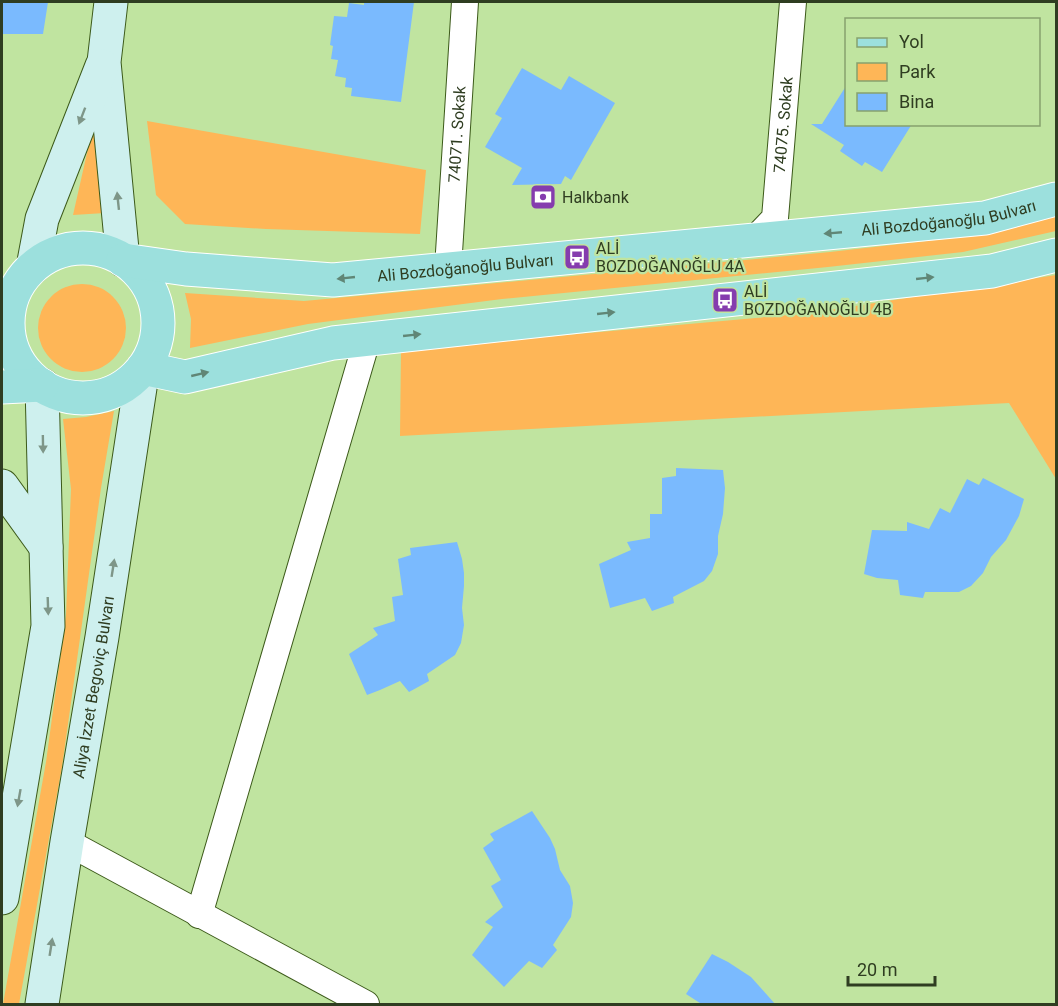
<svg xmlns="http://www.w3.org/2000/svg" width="1058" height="1006" font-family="Roboto,sans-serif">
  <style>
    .green { fill: #feb657 }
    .building { fill: #7abafe }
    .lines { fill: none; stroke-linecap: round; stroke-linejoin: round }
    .minor-casing { stroke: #3c5a1a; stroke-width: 28 }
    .secondary-casing { stroke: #3c5a1a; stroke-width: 35 }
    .primary-casing { stroke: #fff; stroke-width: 35 }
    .minor { stroke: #fff; stroke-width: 26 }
    .secondary { stroke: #cef0ee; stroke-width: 33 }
    .primary { stroke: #9ce0dd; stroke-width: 33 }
    .oneway { fill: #7e9688 }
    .oneway2 { fill: #608676 }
    .labels { text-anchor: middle; stroke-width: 4.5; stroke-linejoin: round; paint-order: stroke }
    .street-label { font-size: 16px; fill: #2f3d21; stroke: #c0e4a0 }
    .poi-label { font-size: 16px; fill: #2f3d21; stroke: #c0e4a0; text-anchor: start }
  </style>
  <rect width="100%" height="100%" fill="#c0e4a0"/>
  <g class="green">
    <polygon points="99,100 105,213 73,215"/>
    <polygon points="147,121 426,170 420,234 266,229 185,224 156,195"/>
    <polygon points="1056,216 1056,231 963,252 828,267 502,299 308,324 190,348 191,319 185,293 304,301 830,252 962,237"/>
    <polygon points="1056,275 1056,479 1009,403 400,436 401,350 810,313"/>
    <circle cx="82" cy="328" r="44"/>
    <polygon points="114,411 101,488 62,767 19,1004 3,1004 46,762 66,615 71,489 63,419 86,417"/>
  </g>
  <g class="building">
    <polygon points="2,2 48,2 43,34 2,34"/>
    <polygon points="364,2 414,2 401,102 351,96 352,88 345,87 346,78 335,76 338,60 331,59 333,46 330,45 334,16 347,17 349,3 364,5"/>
    <polygon points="522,68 561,90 569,76 615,103 571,180 565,176 561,184 512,185 522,168 485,147 502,118 495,114"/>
    <polygon points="846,86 846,124 912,124 882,172 865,162 862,166 840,151 844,145 811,124 822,124"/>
    <polygon points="676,468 723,470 725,488 723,514 718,536 718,554 712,571 704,581 673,597 674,603 652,611 645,598 610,608 599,564 631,550 627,542 650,538 650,514 662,514 662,478 676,476"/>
    <polygon points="983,478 1024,499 1019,516 1006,540 991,557 983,573 971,586 959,592 925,592 923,598 900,595 898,580 877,578 864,574 872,530 907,531 907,522 929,529 940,508 950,513 967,479 979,485"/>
    <polygon points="457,542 462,559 464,573 464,586 462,608 464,625 461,643 455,655 427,674 429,681 409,692 400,681 380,690 367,695 349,654 378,635 373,628 395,621 392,597 403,595 398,559 411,555 410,548"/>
    <polygon points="532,811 550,838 555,849 560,870 570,886 573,903 571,917 553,945 557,950 542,968 529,961 504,987 472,955 493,927 485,922 503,907 491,886 501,880 483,848 494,840 490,834"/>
    <polygon points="712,954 728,962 751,977 776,1005 703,1005 686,994"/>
  </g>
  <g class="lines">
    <defs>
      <g id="minor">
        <path id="s1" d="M754,240L775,218L793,2"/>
        <path id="s2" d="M448,268L465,2"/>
        <polyline points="67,842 366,1004"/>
        <polyline points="199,915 367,340"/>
      </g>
      <g id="secondary">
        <polyline points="111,2 104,62 123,260"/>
        <polyline points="33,267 42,219 102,66"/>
        <polyline points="2,486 46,547"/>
        <polyline points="2,898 48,626 42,385"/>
        <path id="s3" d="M42,1004L67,842L102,637L143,368"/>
      </g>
      <g id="primary">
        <circle cx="83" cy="323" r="75"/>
        <path id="s4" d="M123,260L186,269L333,280L985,218L1056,199"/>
        <polyline points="143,368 185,377 333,343 992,271 1056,255"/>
        <polyline points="2,387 42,385"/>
      </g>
    </defs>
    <use href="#minor" class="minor-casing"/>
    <use href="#secondary" class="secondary-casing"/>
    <use href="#primary" class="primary-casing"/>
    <use href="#minor" class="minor"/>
    <use href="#secondary" class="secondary"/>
    <use href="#primary" class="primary"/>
  </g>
  <defs><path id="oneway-solid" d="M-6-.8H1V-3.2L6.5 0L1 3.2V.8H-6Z" transform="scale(1.5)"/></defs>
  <g class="oneway">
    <use href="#oneway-solid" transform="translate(82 116) rotate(111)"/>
    <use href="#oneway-solid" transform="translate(118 201) rotate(-96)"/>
    <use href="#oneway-solid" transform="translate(43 444) rotate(89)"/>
    <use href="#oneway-solid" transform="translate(113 568) rotate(-81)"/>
    <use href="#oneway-solid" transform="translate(48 606) rotate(88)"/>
    <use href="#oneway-solid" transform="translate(19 798) rotate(100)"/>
    <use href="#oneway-solid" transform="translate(51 947) rotate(-81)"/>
  </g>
  <g class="oneway2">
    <use href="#oneway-solid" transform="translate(833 233) rotate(175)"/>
    <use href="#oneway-solid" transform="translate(346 278) rotate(174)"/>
    <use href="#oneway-solid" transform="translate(925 278) rotate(-6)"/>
    <use href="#oneway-solid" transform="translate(606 313) rotate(-6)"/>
    <use href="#oneway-solid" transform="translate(412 335) rotate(-6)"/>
    <use href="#oneway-solid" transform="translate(200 374) rotate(-13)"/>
  </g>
  <defs>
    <symbol id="bank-square" viewBox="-11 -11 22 22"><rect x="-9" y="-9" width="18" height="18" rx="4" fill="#853cae" stroke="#c0e4a0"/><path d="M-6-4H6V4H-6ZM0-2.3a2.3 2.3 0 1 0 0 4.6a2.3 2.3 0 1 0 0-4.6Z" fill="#fff"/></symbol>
    <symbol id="bus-square" viewBox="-11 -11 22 22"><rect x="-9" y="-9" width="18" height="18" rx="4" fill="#853cae" stroke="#c0e4a0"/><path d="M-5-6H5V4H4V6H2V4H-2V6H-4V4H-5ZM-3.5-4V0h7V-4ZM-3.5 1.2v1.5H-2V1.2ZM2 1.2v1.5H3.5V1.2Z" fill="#fff"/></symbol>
  </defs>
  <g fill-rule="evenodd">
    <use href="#bank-square" x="528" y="182" width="30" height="30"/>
    <use href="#bus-square" x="562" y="242" width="30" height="30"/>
    <use href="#bus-square" x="710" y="285" width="30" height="30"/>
  </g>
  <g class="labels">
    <g class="street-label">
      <text dy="6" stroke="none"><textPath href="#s1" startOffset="124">74075. Sokak</textPath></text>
      <text dy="6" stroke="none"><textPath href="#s2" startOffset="134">74071. Sokak</textPath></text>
      <text dy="6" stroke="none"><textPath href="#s4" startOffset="830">Ali Bozdoğanoğlu Bulvarı</textPath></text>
      <text dy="6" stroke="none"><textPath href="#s4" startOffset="344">Ali Bozdoğanoğlu Bulvarı</textPath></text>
      <text dy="6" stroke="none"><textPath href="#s3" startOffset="321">Aliya İzzet Begoviç Bulvarı</textPath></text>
    </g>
    <g class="poi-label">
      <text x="562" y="203">Halkbank</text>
      <text x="596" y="254">ALİ<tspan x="596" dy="18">BOZDOĞANOĞLU 4A</tspan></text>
      <text x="744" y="297">ALİ<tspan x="744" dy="18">BOZDOĞANOĞLU 4B</tspan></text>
    </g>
  </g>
  <rect width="1058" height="1006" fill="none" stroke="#2f3d21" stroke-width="6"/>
  <rect x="845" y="18" width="195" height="108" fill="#c0e4a0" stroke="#86a16d" stroke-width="1.5"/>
  <rect x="857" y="38" width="30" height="9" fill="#9ce0dd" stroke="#86a16d" stroke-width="1.5"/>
  <text x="899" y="48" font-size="18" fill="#2f3d21">Yol</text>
  <rect x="857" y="63" width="30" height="18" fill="#feb657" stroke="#86a16d" stroke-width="1.5"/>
  <text x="899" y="78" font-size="18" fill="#2f3d21">Park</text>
  <rect x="857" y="93" width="30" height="18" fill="#7abafe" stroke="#86a16d" stroke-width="1.5"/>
  <text x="899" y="108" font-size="18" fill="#2f3d21">Bina</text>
  <path d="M848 976v9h87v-9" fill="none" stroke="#2f3d21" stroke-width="3"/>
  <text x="857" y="976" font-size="18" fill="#2f3d21" stroke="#c0e4a0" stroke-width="4.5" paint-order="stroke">20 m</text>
</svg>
